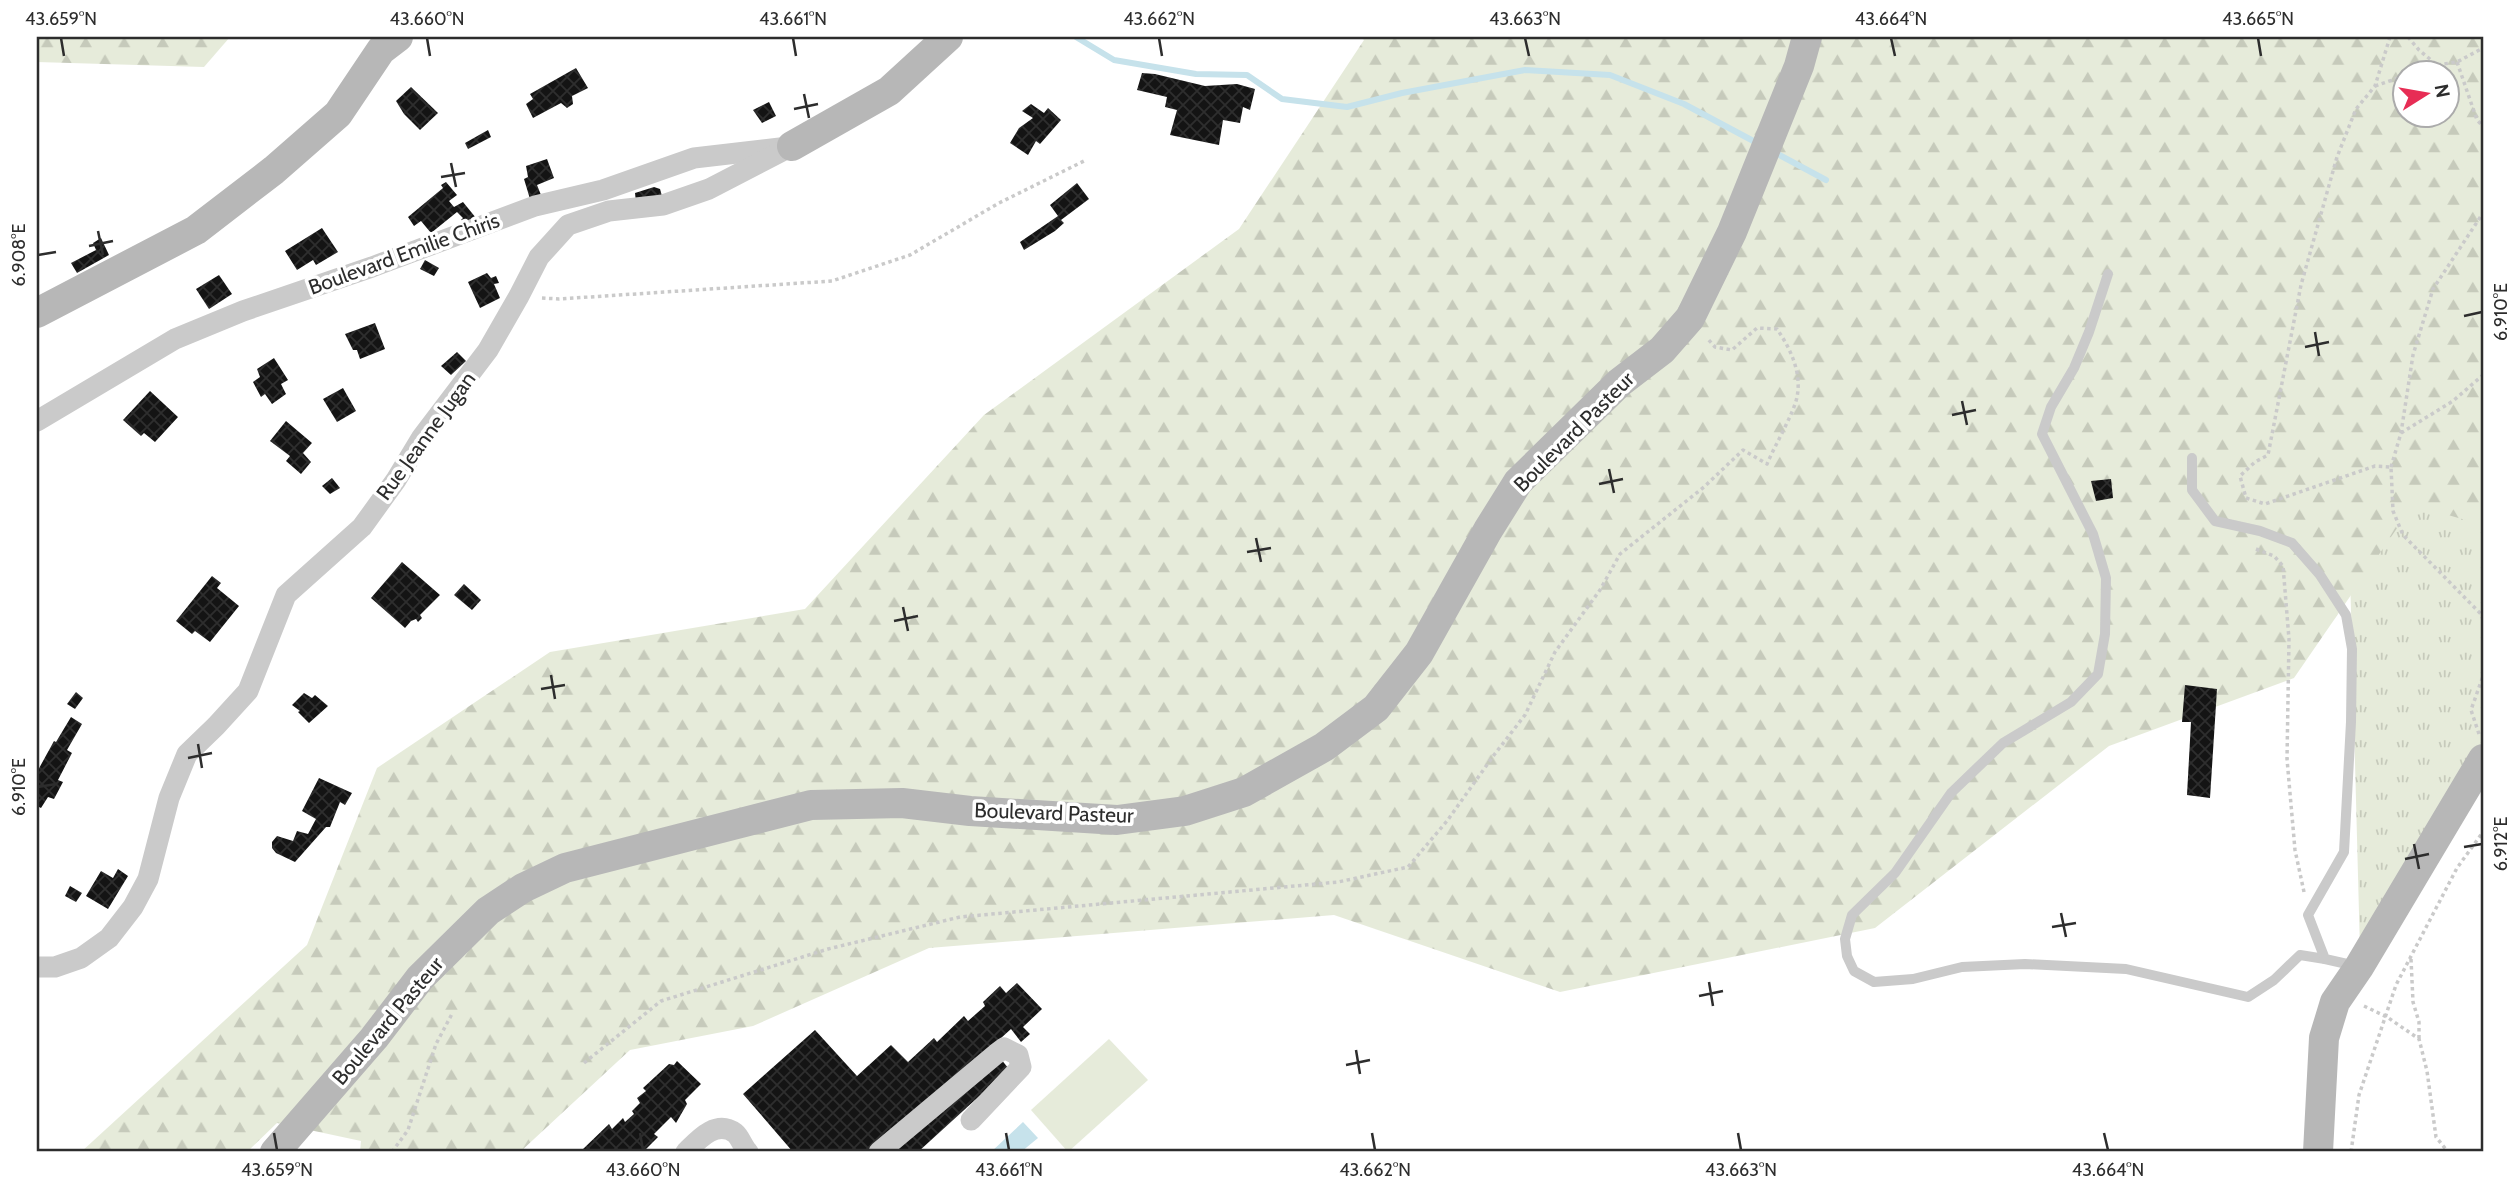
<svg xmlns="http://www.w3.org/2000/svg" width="2520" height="1189" font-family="Cabin,sans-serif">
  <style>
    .grass { fill: url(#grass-tufts); fill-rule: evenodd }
    .forest { fill: url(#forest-firs); fill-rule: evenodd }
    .pitch { fill: #e6ebda }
    .water { fill: #c6e2eb }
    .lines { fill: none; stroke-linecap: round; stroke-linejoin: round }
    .stream { stroke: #c6e2eb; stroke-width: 6 }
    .building { fill: url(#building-cross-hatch) }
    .path { stroke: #cacaca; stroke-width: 3.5; stroke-dasharray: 3.5 3.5; stroke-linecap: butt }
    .lane { stroke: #cacaca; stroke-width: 10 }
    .street { stroke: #cacaca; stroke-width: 21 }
    .secondary { stroke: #b7b7b7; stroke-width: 30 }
    .ticks { fill: none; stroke: #2d2d2d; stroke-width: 2.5 }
    .labels { text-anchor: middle; stroke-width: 7; stroke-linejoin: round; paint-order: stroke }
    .street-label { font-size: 21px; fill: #2d2d2d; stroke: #fff }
    .neatline { fill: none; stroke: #2d2d2d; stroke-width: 2.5 }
    .ticks-label { font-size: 18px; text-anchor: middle; fill: #2d2d2d }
  </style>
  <defs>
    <pattern id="grass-tufts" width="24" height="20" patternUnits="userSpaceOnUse" patternTransform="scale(1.75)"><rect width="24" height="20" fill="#e6ebda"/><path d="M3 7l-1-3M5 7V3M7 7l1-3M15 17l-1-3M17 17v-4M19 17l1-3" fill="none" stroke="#c6cabb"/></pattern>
    <pattern id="forest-firs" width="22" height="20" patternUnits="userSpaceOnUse" patternTransform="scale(1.75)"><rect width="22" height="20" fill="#e6ebda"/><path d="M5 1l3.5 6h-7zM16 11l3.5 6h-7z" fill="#c6cabb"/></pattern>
    <pattern id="building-cross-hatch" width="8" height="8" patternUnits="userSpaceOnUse" patternTransform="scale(1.75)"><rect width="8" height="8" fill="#141414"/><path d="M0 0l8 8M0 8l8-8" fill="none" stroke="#2e2e2e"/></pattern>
  </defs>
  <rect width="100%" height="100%" fill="#fff"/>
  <path class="grass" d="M2483,37V749L2360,951L2336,45ZM2404,74H2446V116H2404Z"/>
  <g class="forest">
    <polygon points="37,37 230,37 204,67 37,62"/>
    <path d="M1361,37H2483V525L2413,505L2294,678L2109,746L1875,928L1560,992L1334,915L929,948L753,1026L630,1050L520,1152H360L361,1141L277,1123L247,1152H81L307,945L377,768L550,652L805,609L984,415L1239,229L1364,40ZM2404,74H2446V116H2404Z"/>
  </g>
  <polygon class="pitch" points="1109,1039 1148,1080 1068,1152 1031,1110"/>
  <polygon class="water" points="1023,1122 1038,1138 1021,1152 991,1152"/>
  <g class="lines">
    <g class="stream">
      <polyline points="1076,37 1114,60 1196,74 1247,75 1282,99 1347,107 1402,93 1525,70 1610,75 1684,104 1759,144"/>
      <polyline points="1772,151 1826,180"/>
    </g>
  </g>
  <g class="building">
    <polygon points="576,68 588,88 572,96 573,104 567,108 561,103 533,118 526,104 533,99 530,94"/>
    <polygon points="1142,73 1155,74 1205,86 1237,84 1255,89 1250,110 1243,107 1240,123 1223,120 1219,145 1170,135 1177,110 1165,107 1167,97 1137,90"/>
    <polygon points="411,87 438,113 420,130 404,114 396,101"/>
    <polygon points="769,102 776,116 762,123 753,110"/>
    <polygon points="1031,104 1044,113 1048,108 1061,120 1040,144 1036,141 1028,155 1010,143 1019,128 1033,118 1022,111"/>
    <polygon points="488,130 491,137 468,149 465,143"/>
    <polygon points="547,159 554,178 537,185 541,195 530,199 524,179 528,177 526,166"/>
    <polygon points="446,182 457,195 449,201 454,207 463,202 476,218 464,224 461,220 463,218 457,212 431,233 421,221 414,226 408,217 443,188 441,185"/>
    <polygon points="1077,183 1089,199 1061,220 1064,223 1055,231 1024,250 1020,242 1058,216 1050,205"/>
    <polygon points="654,187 660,189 662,196 636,202 635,193"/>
    <polygon points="322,228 338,252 316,265 313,260 297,270 285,251"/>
    <polygon points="101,238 109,255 77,273 71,263 96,250 93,243"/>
    <polygon points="425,260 439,268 434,276 420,269"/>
    <polygon points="487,273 491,278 496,276 499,283 494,284 500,298 480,308 468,282"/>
    <polygon points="219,275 232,294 209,309 196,289"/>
    <polygon points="375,323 385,349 360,359 357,350 353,350 345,334"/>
    <polygon points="457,352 466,361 451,375 441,366"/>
    <polygon points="274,358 288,380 281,384 286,394 272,404 265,394 261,397 253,382 260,377 257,369"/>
    <polygon points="343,388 356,411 337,422 323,399"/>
    <polygon points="150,391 178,417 155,442 144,433 141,436 123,420"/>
    <polygon points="286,421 312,443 303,453 311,462 301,474 286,461 290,456 270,441"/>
    <polygon points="332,478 340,488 330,494 322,486"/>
    <polygon points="2111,479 2113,498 2096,501 2091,481"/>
    <polygon points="402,562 440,595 420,615 422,618 418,622 416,619 411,621 405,628 371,598"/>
    <polygon points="212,576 221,583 217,588 239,606 210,642 195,631 192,634 176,621"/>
    <polygon points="464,584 481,600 472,610 454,595"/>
    <polygon points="2185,685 2217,689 2210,798 2187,795 2191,722 2182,722"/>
    <polygon points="76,692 83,698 75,709 67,704"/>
    <polygon points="304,693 312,698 315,695 328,706 309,723 298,712 300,711 292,705"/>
    <polygon points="71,717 82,724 67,750 72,753 58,780 63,782 54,799 48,797 41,808 37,806 37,772 54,741 56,742"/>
    <polygon points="319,778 352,793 345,805 340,802 330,827 326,827 295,862 276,853 272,848 272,842 277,836 293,841 297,831 308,834 316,819 302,811"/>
    <polygon points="118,869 128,876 108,909 86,896 101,871 113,878"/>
    <polygon points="70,886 82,893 76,902 65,896"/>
    <polygon points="1017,983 1042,1009 1023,1027 1030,1034 1021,1042 1011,1029 991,1047 1009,1069 918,1152 793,1152 743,1094 815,1030 857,1076 891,1045 908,1062 934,1038 937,1042 964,1016 968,1021 985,1006 983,1002 1000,986 1006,993"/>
    <polygon points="677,1061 701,1084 685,1100 687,1104 676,1123 671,1117 654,1134 658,1137 643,1152 585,1152 582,1150 609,1124 612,1129 623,1118 625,1122 634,1114 632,1111 640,1103 637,1098 646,1091 643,1088 669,1064 674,1065"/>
  </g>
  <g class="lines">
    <g class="path">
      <polyline points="2390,37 2375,86 2356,109 2337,157 2301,285 2268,455 2255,462 2240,476 2246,498 2265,504 2375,466 2391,467 2393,511 2403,535 2481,614 2483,619"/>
      <polyline points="2408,37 2419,50 2437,65"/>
      <polyline points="2457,62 2477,120 2483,126"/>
      <polyline points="2411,74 2437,65 2457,62 2483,48"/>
      <polyline points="2375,86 2404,76"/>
      <polyline points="542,298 559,299 832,281 910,255 999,203 1086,160"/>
      <polyline points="2401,433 2453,401 2483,375"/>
      <polyline points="2391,467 2401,433 2413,355 2433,289 2483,213"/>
      <polyline points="2256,549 2274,556 2283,566 2289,639 2287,759 2295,850 2304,892"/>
      <polyline points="2479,734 2471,710 2483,676"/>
      <polyline points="2411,959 2413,1002 2419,1022 2419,1039"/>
      <polyline points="2364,1006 2387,1017 2419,1039 2427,1071 2436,1137 2448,1152"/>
      <path d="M584,1063L661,1001L828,949L960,917L1338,882L1408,867L1447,821L1494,755L1525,715L1555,652L1600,590L1620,554L1704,487L1743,450L1767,464C1774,447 1794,413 1797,397C1802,372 1790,348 1777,329L1757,328L1732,350L1715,347L1707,338"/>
      <polyline points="392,1152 408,1130 436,1044 453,1012"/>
      <polyline points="2351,1152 2359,1095 2396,985 2457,868 2483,832"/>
    </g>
    <g class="lane">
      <polyline points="2108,274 2089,332 2074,368 2051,407 2042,434 2093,534 2106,578 2105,634 2098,674 2071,702 2003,743 1951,793 1895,873 1852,915 1845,939 1847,956 1854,971 1874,982 1913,979 1962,967 2025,964 2126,969 2248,997 2274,980 2300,955 2325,959"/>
      <polyline points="2192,458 2192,490 2215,521 2260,531 2292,543 2320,575 2346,615 2352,649 2351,722 2344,852 2308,915 2325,959 2356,966"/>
    </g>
    <g class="street">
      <polyline points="37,421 175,339 243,311 372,267 535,206 603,190 694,158 780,148"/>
      <polyline points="37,967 55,967 81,958 109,938 133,907 148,879 169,798 187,754 216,726 248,691 286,595 362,527 396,480 422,437 488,350 519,296 539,257 568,225 609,211 663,205 709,189 792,146"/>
      <path d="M686,1152C698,1140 716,1119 735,1133C740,1137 743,1147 748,1152"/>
      <polyline points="879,1152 996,1054 1004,1048 1018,1055 1021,1067 971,1120"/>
    </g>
    <g class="secondary">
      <polyline points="792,146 889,91 948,37"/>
      <polyline points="37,313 196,230 274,170 338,114 381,50 398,37"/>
      <polyline points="275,1152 374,1038 420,978 488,911 523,888 565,868 811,805 902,803 970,811 1117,820 1185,811 1244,792 1324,747 1376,708 1419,653 1488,530 1518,482 1619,383 1662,350 1690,318 1732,232 1799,66 1807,37"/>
      <polyline points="2318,1152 2324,1038 2335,1002 2359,967 2483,759"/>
    </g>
  </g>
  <path class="ticks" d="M61,38L64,56M427,38L430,56M793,38L796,56M1159,38L1162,56M1525,38L1529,56M1891,38L1895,56M2258,38L2261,56M804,94L809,118M794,109L818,104M451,163L456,187M441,177L465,173M98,231L103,255M89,246L113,241M38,255L56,252M2464,316L2482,312M2315,332L2319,356M2305,347L2329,342M1962,401L1967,425M1952,415L1976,410M1609,469L1614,493M1599,484L1623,479M1256,538L1261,562M1247,552L1271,548M903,607L908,631M894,621L918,616M551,675L555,699M541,689L565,685M198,744L202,768M188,758L212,753M38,787L56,784M2414,844L2419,869M2464,847L2482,844M2405,859L2429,854M2061,913L2066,937M2052,927L2076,923M1709,982L1713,1006M1699,996L1723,991M1356,1050L1360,1074M1346,1065L1370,1060M274,1133L277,1150M640,1133L643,1150M1006,1133L1009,1150M1372,1133L1375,1150M1738,1133L1741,1150M2104,1133L2108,1150"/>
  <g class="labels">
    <g class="street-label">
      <text transform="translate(404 254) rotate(-20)" y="7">Boulevard Emilie Chiris</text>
      <text transform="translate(1574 432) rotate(-45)" y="7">Boulevard Pasteur</text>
      <text transform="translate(426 436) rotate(-54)" y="7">Rue Jeanne Jugan</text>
      <text transform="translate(1054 813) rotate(2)" y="7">Boulevard Pasteur</text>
      <text transform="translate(388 1021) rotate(-50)" y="7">Boulevard Pasteur</text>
    </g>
  </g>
  <rect width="2520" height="1189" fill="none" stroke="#ffffff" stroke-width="77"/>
  <g transform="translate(2426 94) rotate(79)"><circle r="33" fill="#ffffff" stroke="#ababab" stroke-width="2"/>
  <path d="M0-5L12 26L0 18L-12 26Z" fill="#e72d55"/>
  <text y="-10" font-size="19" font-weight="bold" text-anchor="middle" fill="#2d2d2d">N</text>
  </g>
  <rect x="38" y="38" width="2444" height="1112" class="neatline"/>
  <g class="ticks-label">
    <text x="61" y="25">43.659°N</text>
    <text x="427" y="25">43.660°N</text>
    <text x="793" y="25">43.661°N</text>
    <text x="1159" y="25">43.662°N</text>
    <text x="1525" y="25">43.663°N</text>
    <text x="1891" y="25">43.664°N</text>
    <text x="2258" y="25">43.665°N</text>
    <text transform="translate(19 255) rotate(-90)" y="6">6.908°E</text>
    <text transform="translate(2501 312) rotate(-90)" y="6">6.910°E</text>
    <text transform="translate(19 787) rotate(-90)" y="6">6.910°E</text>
    <text transform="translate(2501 844) rotate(-90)" y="6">6.912°E</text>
    <text x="277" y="1176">43.659°N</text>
    <text x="643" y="1176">43.660°N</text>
    <text x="1009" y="1176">43.661°N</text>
    <text x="1375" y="1176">43.662°N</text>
    <text x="1741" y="1176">43.663°N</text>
    <text x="2108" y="1176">43.664°N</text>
  </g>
</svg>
